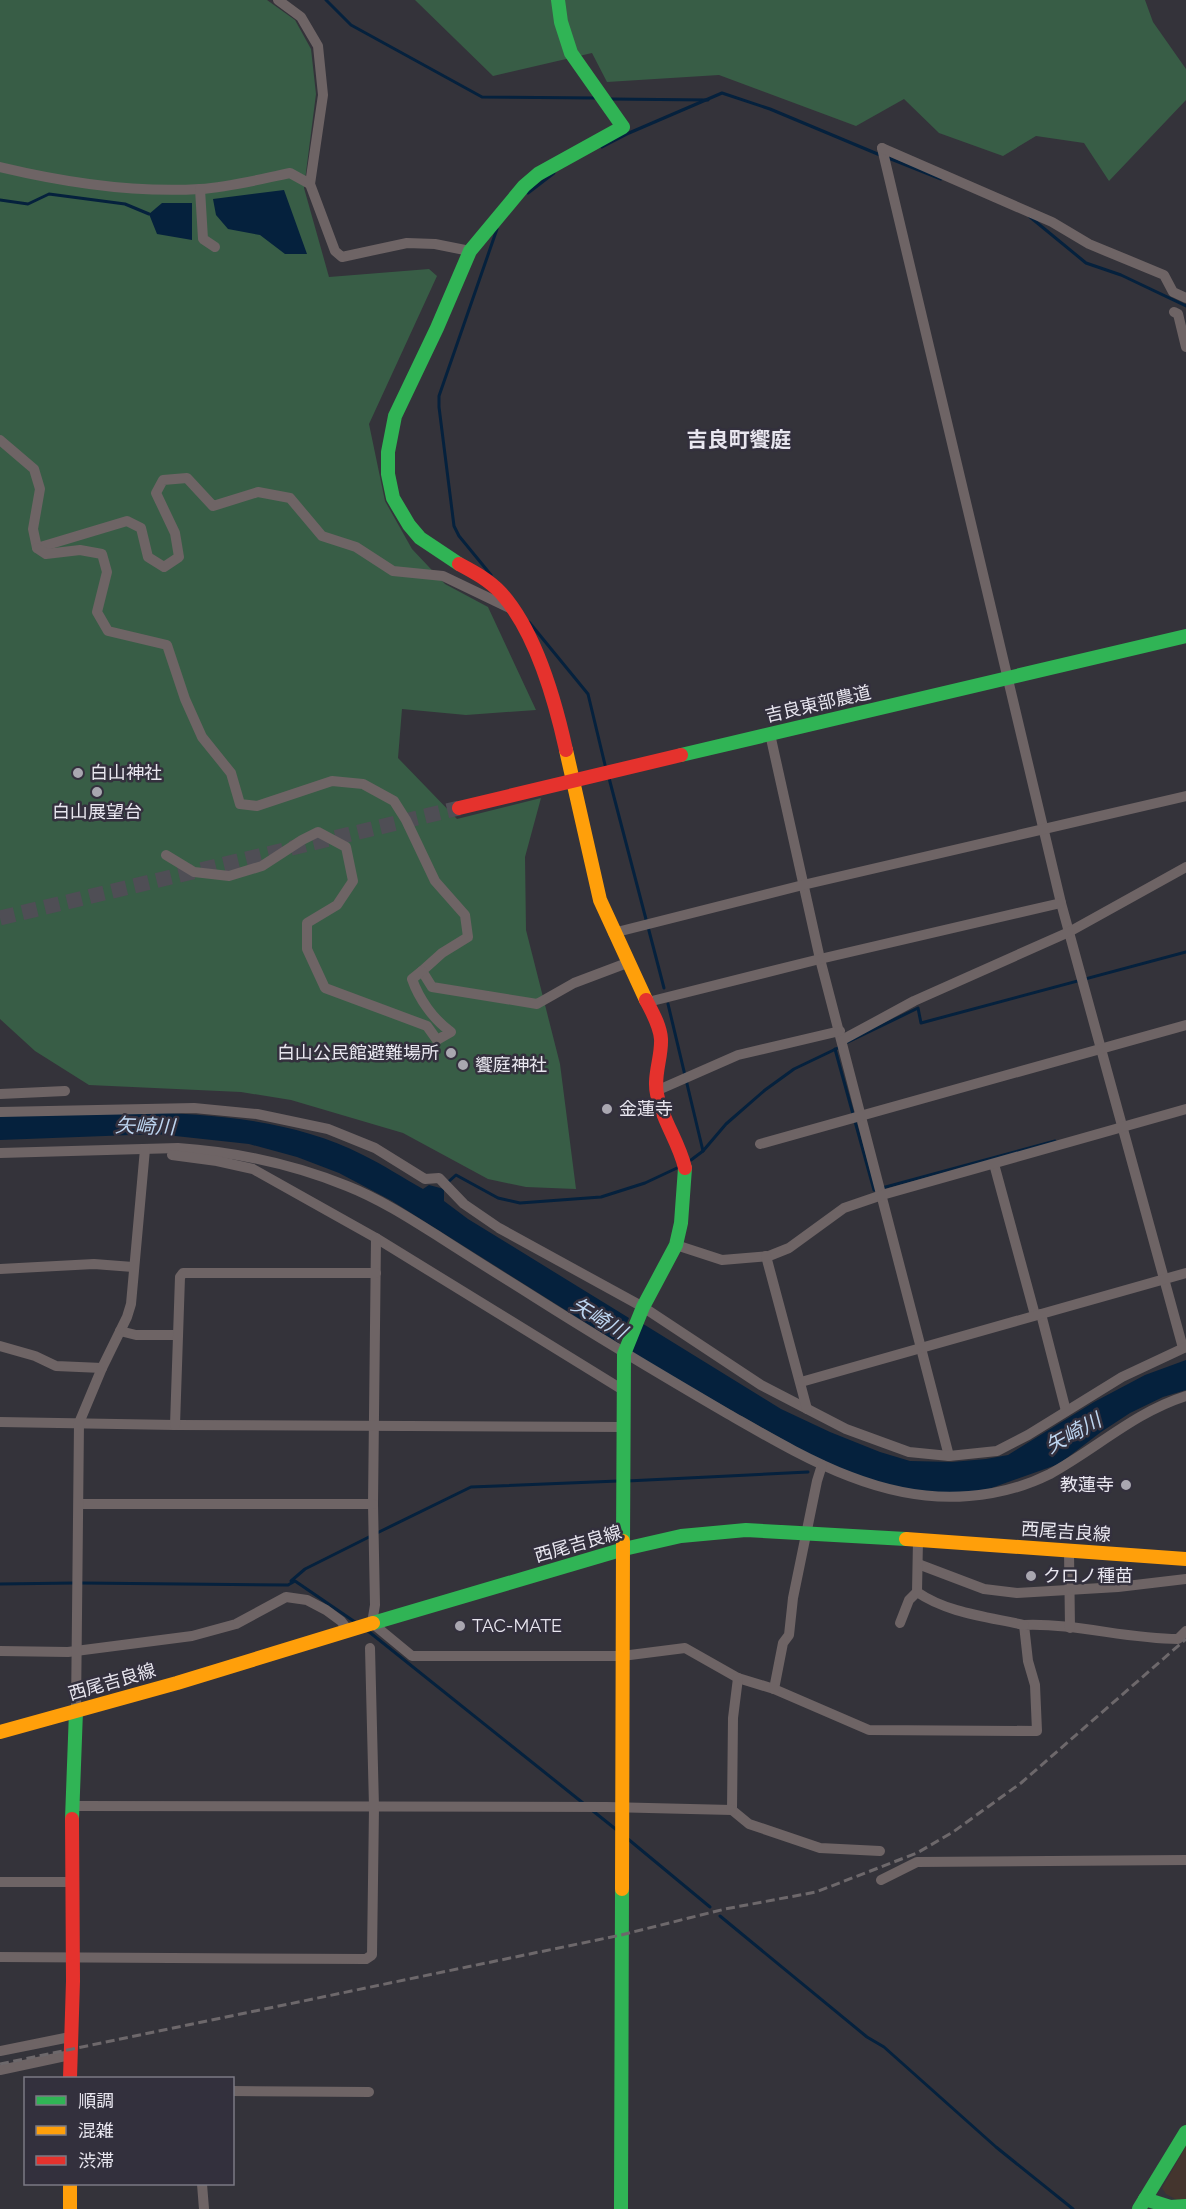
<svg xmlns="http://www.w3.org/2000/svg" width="1186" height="2209" font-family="Raleway,'Noto Sans JP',sans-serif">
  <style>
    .education { fill: #44352e }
    .green { fill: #385d46 }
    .water { fill: #05213d }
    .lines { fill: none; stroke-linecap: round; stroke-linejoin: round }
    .stream { stroke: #05213d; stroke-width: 3 }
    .secondary-tunnel { stroke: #4f4e55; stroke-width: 15; stroke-dasharray: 15 8; stroke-linecap: butt }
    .street { stroke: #6e6465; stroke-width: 10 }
    .fast { stroke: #30b455; stroke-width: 14 }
    .slow { stroke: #ff9f0a; stroke-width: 14 }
    .jam { stroke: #e5322d; stroke-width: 14 }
    .rail { stroke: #6d686b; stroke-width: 3; stroke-dasharray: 9 4.5; stroke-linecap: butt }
    .poi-dot { fill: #a9a7b0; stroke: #33303d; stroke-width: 2 }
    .labels { text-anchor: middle; stroke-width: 5; stroke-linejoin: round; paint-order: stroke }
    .street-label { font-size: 18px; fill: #e8e6ef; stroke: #33303d }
    .poi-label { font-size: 18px; fill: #e8e6ef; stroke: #33303d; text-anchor: start }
    .water-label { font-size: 20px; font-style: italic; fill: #bed6f1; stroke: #33303d }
    .quarter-label { font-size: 21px; font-weight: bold; fill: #e8e6ef; stroke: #33303d }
  </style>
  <rect width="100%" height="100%" fill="#34333a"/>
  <polygon class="education" points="1186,2146 1186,2199 1177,2200 1166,2194 1162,2188"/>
  <g class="green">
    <polygon points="0,0 267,0 295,20 311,49 316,94 304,188 329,277 429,269 437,276 369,424 385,501 412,549 445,584 488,607 536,710 466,715 402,709 398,758 457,819 541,798 525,857 526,930 560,1064 576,1189 526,1187 488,1179 403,1133 291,1100 241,1092 89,1085 35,1051 0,1019"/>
    <polygon points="415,0 1145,0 1153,22 1186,69 1186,100 1109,181 1084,143 1036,136 1003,156 939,133 904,99 856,126 719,75 607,82 592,53 493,76"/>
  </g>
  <g class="water">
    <polygon points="284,190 307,254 285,254 260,235 228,229 216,215 213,199"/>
    <polygon points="162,203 192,203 192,240 157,234 149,214"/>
    <path d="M138,1112C213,1114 295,1120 363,1155C384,1165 403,1178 423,1189L429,1185L444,1189V1201L468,1219L629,1318L618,1343L392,1201L339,1173L297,1157L249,1144L157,1134L0,1140V1116Z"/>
    <polygon points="640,1322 781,1409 830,1432 880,1452 910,1461 952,1462 986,1459 1008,1455 1094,1402 1145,1375 1186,1360 1186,1390 1163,1397 1130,1413 1101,1432 1059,1464 983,1491 938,1493 893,1488 864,1480 805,1452 630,1353"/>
  </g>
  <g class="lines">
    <g class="stream">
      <polyline points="326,0 351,25 482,97 597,98"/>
      <polyline points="610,99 708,100"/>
      <polyline points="602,147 629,133 722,93 770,109 880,155"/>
      <polyline points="886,157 941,179"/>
      <polyline points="528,193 554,173"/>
      <polyline points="0,200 28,204 49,194 125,204 149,214"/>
      <polyline points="1030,217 1086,263 1121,275 1186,306"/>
      <polyline points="491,575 459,536 454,526 439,407 439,396 497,229"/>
      <polyline points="529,622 588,694 606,769"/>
      <polyline points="609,778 664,988"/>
      <polyline points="668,1004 703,1151"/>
      <polyline points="848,1042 918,1008 921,1023 1186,952"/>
      <polyline points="835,1049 874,1190 876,1190"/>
      <polyline points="691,1160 703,1151 726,1124 765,1090 794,1069 840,1047"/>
      <polyline points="447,1183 456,1175 498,1198 520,1203 601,1197 645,1183 677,1168"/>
      <polyline points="882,1188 1055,1141"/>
      <polyline points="627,1481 808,1472"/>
      <polyline points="377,1533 471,1487 618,1481"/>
      <polyline points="291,1581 305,1569 371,1536"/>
      <polyline points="81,1583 288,1585 295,1581 355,1622"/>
      <polyline points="0,1584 75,1583"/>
      <polyline points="368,1631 583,1803"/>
      <polyline points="593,1811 618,1831"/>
      <polyline points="628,1839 710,1907"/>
      <polyline points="720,1916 867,2037 884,2047 996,2147 1073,2209"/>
    </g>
    <polyline class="secondary-tunnel" points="0,918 459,808"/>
    <g class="street">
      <polyline points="278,0 301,17 318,46 323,95 310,184 335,251 342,257 407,243 435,244 470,251"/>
      <polyline points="882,148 1061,903 1183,1348"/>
      <polyline points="882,148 1052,222 1089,244 1164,275 1173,292 1186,298"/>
      <path d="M0,167C63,182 135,193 200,189C231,187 261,179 290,173L310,184"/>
      <polyline points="200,189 203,239 215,247"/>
      <polyline points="1174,312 1178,314 1186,347"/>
      <polyline points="0,440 34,469 40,489 33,529 37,548 127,521 141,528 148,557 164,567 179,557 175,533 156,493 163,480 187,478 213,506 258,492 290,498 322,536 356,547 393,571 443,576 514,610"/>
      <polyline points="37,548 46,554 80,550 102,554 107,572 97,612 108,631 167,645 185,699 202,737 231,773 240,804 257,806 332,781 363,784 394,801 406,820 435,881 465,915 468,937 442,953 422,971 432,987 537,1004 574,983 627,963"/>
      <polyline points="770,734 820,959 949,1456"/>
      <path d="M166,855L194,872L229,876L262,866L302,840L318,832L346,847L353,881L337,905L307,923V949L325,988L427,1026L437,1040L451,1032C433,1019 419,999 412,979L422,971"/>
      <polyline points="613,933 803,885 1186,796"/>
      <polyline points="648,1002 820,959 1061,903"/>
      <polyline points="842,1040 914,1001 1069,932 1186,867"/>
      <polyline points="656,1091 738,1055 840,1031"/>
      <polyline points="0,1094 65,1091"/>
      <polyline points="0,1112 194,1108 257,1114 328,1129 375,1148 425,1179 439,1178 464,1204 499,1228 643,1307 761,1385 846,1429 909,1452 949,1456 997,1451 1028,1435 1122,1377 1186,1347"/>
      <polyline points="760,1144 1186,1025"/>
      <path d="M0,1153L178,1148C236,1152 293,1164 347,1186C380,1199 411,1219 441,1238C472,1258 504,1278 536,1298C599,1338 663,1376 728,1414C802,1456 880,1504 969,1496C996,1494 1026,1486 1050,1474C1096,1449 1135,1412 1186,1396"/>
      <polyline points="172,1155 217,1161 253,1169 376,1238 623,1390"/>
      <polyline points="994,1164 1035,1315"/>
      <path d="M376,1238L373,1504L375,1605L372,1623L412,1656H622L685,1648L738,1678L774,1689L869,1730L1037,1731L1035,1685L1028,1661L1024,1625C1076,1623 1126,1639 1178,1639L1186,1631"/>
      <polyline points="676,1245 722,1260 769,1256 789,1248 844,1208 882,1195 1186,1109"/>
      <polyline points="766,1256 807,1409"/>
      <polyline points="0,1269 94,1264 133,1267"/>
      <polyline points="1041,1314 1066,1411"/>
      <polyline points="120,1331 136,1335 177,1335"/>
      <polyline points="0,1346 35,1356 56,1366 102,1368"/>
      <polyline points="801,1382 1186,1273"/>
      <polyline points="0,1422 175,1425 624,1427"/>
      <polyline points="175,1425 180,1277 183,1273 376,1273"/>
      <polyline points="79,1504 373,1504"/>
      <polyline points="1069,1551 1070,1628"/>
      <polyline points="918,1564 984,1589 1017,1593 1118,1587 1186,1579"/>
      <path d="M917,1592C947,1613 989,1617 1024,1625"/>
      <polyline points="900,1623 909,1600 917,1592 918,1540"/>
      <polyline points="0,1651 68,1652 192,1636 236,1624 286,1597 307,1600 326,1610 341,1621 348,1630"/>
      <polyline points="738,1678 733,1718 732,1810 749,1824 820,1848 880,1851"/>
      <polyline points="774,1689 783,1643 789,1635 793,1598 817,1481 822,1465"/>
      <polyline points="76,1711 79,1423 102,1368 127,1317 131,1304 145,1149"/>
      <polyline points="72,1806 607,1807 732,1810"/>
      <polyline points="881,1880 917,1862 1186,1860"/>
      <polyline points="0,1882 74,1882"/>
      <polyline points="0,1957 366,1959 372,1955 374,1807 370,1648"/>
      <polyline points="0,2051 70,2037"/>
      <polyline points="0,2070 70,2055"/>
      <polyline points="232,2091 369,2092"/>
      <polyline points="202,2184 204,2209"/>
    </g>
    <g class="fast">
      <polyline points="459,564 420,538 409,525 393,498 388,474 388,452 395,416 437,328 470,251 524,186 538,174 623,127 571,53 561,22 558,0"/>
      <polyline points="681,755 1186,636"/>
      <polyline points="623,1541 624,1354 643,1307 676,1245 681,1223 685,1168"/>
      <polyline points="373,1623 624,1549 681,1536 746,1530 906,1539"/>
      <polyline points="72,1819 76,1711"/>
      <polyline points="1145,2199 1170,2207 1186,2206"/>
      <polyline points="621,2209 622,1889"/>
      <polyline points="1139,2209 1186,2132"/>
    </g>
    <g class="slow">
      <polyline points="566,750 600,900 646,1000"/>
      <polyline points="906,1539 1186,1559"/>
      <polyline points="0,1732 177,1683 373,1623"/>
      <polyline points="622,1889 623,1541"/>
      <polyline points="70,2184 70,2209"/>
    </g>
    <g class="jam">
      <path d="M459,564C474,572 489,580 501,593C536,632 555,700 566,750"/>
      <polyline points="459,808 681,755"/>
      <path d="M646,1000C652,1012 660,1025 661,1039C662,1057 653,1076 657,1094C662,1120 679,1142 685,1168"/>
      <polyline points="70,2078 73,1981 72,1819"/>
    </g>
    <polyline class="rail" points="0,2064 621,1935 725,1909 816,1892 917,1853 953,1832 1021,1783 1186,1639"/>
  </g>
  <g class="poi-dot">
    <circle cx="78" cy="773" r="6"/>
    <circle cx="97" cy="792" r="6"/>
    <circle cx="451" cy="1053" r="6"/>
    <circle cx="463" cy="1065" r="6"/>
    <circle cx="607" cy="1109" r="6"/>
    <circle cx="1126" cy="1485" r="6"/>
    <circle cx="1031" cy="1576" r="6"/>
    <circle cx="460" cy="1626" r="6"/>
  </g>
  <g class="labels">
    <g class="street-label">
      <text transform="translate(818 704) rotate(-13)" y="6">吉良東部農道</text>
      <text transform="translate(1066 1532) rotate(4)" y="6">西尾吉良線</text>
      <text transform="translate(578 1544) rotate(-16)" y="6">西尾吉良線</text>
      <text transform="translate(112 1682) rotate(-16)" y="6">西尾吉良線</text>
    </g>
    <g class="poi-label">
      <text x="90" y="779">白山神社</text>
      <text x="97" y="818" text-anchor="middle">白山展望台</text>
      <text x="439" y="1059" text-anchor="end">白山公民館避難場所</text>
      <text x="475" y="1071">饗庭神社</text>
      <text x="619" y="1115">金蓮寺</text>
      <text x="1114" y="1491" text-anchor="end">教蓮寺</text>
      <text x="1043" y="1582">クロノ種苗</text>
      <text x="472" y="1632">TAC-MATE</text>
    </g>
    <g class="water-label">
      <text transform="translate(145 1126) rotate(2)" y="7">矢崎川</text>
      <text transform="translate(599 1318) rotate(31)" y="7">矢崎川</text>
      <text transform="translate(1073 1433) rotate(-29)" y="7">矢崎川</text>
    </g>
    <g class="quarter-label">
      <text x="739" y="447">吉良町饗庭</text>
    </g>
  </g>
  <rect x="24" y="2077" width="210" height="108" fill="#33303d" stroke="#7b7984" stroke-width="1.5"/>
  <rect x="36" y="2096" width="30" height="9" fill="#30b455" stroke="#7b7984" stroke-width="1.5"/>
  <text x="78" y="2107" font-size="18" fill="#e8e6ef">順調</text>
  <rect x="36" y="2126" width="30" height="9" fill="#ff9f0a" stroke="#7b7984" stroke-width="1.5"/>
  <text x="78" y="2137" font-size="18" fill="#e8e6ef">混雑</text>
  <rect x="36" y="2156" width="30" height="9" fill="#e5322d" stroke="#7b7984" stroke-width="1.5"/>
  <text x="78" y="2167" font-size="18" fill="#e8e6ef">渋滞</text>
</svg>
